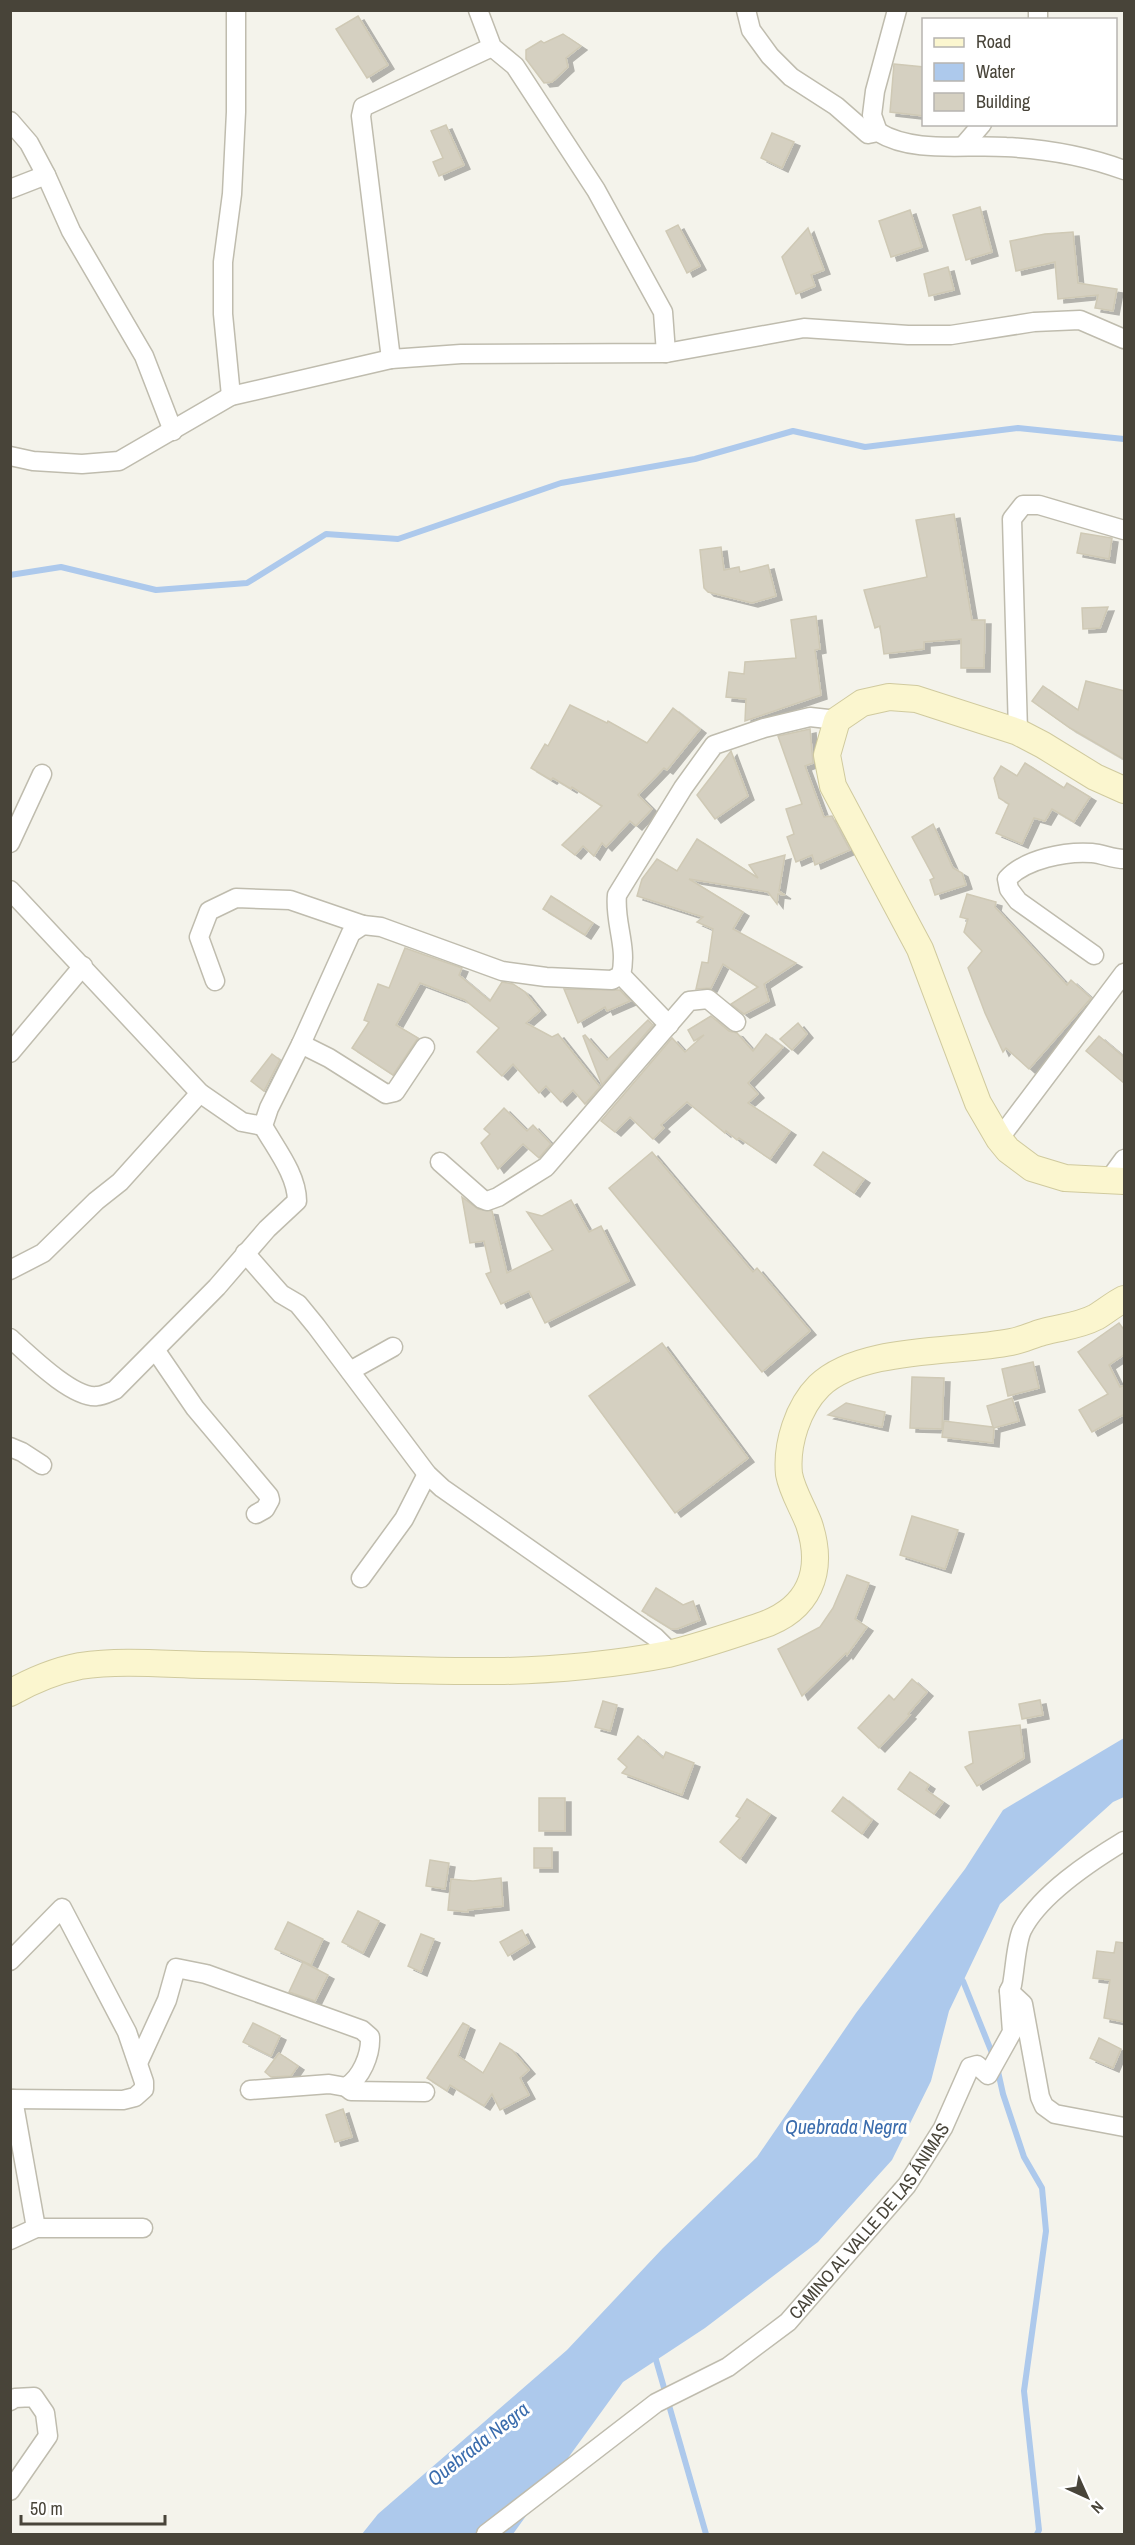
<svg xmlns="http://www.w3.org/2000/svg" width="1135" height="2545" font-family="'Archivo Narrow',sans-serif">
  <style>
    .water { fill: #adc9ec }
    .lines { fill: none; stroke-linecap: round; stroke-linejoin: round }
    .stream { stroke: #adc9ec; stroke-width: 6 }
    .building { fill: #d5d0c1; stroke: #cfc9b5; stroke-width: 1.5; filter: url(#shadow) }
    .minor-casing { stroke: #bfbcae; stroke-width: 21 }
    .secondary-casing { stroke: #d0ca9e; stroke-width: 28 }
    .minor { stroke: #fff; stroke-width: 18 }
    .secondary { stroke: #fbf6cf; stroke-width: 26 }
    .labels { text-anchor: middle; stroke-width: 6; stroke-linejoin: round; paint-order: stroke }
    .street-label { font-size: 18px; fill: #484439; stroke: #fff }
    .water-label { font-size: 20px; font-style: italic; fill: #3a6cad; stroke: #fff }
  </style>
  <defs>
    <filter id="shadow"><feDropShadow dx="6" dy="4" stdDeviation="0" flood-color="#0004"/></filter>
  </defs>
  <rect width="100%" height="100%" fill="#f4f3eb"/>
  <polygon class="water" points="1124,1738 1124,1797 1113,1802 1000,1904 949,2011 931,2081 892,2160 818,2242 705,2328 623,2382 513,2534 362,2534 378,2514 567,2350 663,2248 757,2157 856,2013 965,1869 1003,1810"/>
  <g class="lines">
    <g class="stream">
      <polyline points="10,575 61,567 156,590 247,583 326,534 398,539 561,483 695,459 793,431 865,447 1018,428 1124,439"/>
      <polyline points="963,1981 994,2058"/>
      <polyline points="997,2067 1003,2094 1024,2157 1042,2188 1046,2231 1024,2391 1039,2530 1037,2534"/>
      <polyline points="654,2353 706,2534"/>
    </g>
  </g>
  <g class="building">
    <polygon points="358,16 388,65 367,78 336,29"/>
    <polygon points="563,34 581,46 566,58 568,67 552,82 544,83 526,59 526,50 541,41 544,43"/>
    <polygon points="894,64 924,67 924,116 890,112"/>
    <polygon points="446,125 464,165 439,176 433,162 443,158 431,131"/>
    <polygon points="772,133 794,142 782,168 761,158"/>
    <polygon points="980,207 992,252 966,260 953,215"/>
    <polygon points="910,210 922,247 891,257 879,221"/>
    <polygon points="678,225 700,266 687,273 666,231"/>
    <polygon points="808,228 824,270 811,275 815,286 796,294 782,257"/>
    <polygon points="1073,232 1078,283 1117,289 1113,311 1095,308 1098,295 1058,299 1055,262 1016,271 1010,241 1045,234"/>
    <polygon points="948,267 954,290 929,296 924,274"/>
    <polygon points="954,514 972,620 985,620 984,668 961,668 961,639 924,642 924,649 884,654 880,626 875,628 864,590 927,577 916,520"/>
    <polygon points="1081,533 1112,538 1109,559 1077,553"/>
    <polygon points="721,547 724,570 739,567 740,572 768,565 776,596 752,603 708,592 704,588 700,550"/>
    <polygon points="1108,607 1100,628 1083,629 1082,608"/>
    <polygon points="816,616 820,649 815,650 821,695 745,721 746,699 726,697 729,672 744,674 745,662 796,658 791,620"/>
    <polygon points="1086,681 1125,691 1125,760 1070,728 1032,701 1043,686 1078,710"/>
    <polygon points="570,705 607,723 608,721 647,743 673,708 700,729 667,770 664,768 638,795 652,809 636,826 630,821 606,847 602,843 594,856 583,846 575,855 562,845 602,806 572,787 571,789 553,778 551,780 531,768 545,744 548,746"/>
    <polygon points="810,729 813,763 805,766 824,817 832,816 850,850 815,865 812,855 796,862 787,837 794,834 786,809 802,804 778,736"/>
    <polygon points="731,751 748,796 715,819 697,795"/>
    <polygon points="1025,763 1064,788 1067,783 1090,797 1074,822 1052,809 1045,821 1034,818 1022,844 996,833 1009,804 999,798 994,778 1001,766 1017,776"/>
    <polygon points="933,824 953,868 962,873 966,885 935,895 930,880 934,878 912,837"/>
    <polygon points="697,839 758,878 749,865 785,855 779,891 785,895 778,894 777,904 768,892 689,879 743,912 733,929 796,963 764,984 769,1001 744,1014 731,1004 758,987 723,964 711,988 696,989 702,962 708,963 713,929 697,922 703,917 637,896 642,879 657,859 677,871"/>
    <polygon points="967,894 996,902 995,907 1067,985 1071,980 1091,998 1029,1069 1006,1048 1003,1052 985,1013 968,968 982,951 964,932 968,919 960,917"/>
    <polygon points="551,896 593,923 585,935 543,909"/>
    <polygon points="405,948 462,968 459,975 490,1001 502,982 513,984 525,992 540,1011 526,1023 552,1037 558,1034 600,1087 585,1104 573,1090 561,1102 546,1086 539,1093 513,1064 502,1076 477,1052 499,1028 465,1000 420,983 396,1025 418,1038 393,1075 352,1048 369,1022 364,1020 378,984 389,988"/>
    <polygon points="564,989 620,990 630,1001 607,1011 605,1007 578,1023"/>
    <polygon points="711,1016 729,1031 737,1033 753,1051 766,1034 783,1047 748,1083 758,1094 748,1103 790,1131 770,1159 739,1138 737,1140 726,1131 725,1133 687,1102 661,1125 664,1128 653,1139 630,1117 615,1132 601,1121 672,1038 685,1052 704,1035 694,1041 688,1030"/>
    <polygon points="648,1020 653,1025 602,1085 583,1036 585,1035 607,1060"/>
    <polygon points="798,1023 807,1034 792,1050 780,1039"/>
    <polygon points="1099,1036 1125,1058 1125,1084 1086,1051"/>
    <polygon points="272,1054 280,1060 264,1091 251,1081"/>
    <polygon points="504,1108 527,1131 533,1125 551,1144 539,1158 523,1144 498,1169 481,1143 490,1134 484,1129"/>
    <polygon points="652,1152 753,1272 757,1268 810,1331 762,1372 609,1188"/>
    <polygon points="823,1152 864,1179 854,1193 814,1165"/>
    <polygon points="462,1197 478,1209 492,1211 507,1273 553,1250 527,1212 542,1216 571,1200 589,1232 601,1226 629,1281 545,1323 529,1291 501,1304 486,1274 491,1272 484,1241 470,1243"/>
    <polygon points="1119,1323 1125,1331 1125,1354 1109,1365 1120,1387 1125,1385 1125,1417 1123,1415 1092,1432 1079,1410 1108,1394 1078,1352"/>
    <polygon points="662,1343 748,1458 675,1513 589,1396"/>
    <polygon points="1033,1362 1039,1388 1008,1396 1002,1369"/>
    <polygon points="912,1377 944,1378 942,1429 910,1428"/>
    <polygon points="1012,1398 1019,1421 994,1428 993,1443 942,1437 944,1421 993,1427 987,1406"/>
    <polygon points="846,1403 885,1412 882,1427 828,1415"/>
    <polygon points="912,1516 958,1530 945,1569 900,1555"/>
    <polygon points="847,1575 869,1583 855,1619 867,1627 847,1655 846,1653 802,1696 778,1649 820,1627 833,1608"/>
    <polygon points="656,1588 683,1605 693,1601 700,1620 677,1629 671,1629 642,1611"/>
    <polygon points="912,1679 927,1692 908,1714 910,1715 879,1748 858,1728 889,1695 894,1700"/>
    <polygon points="1040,1700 1043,1715 1022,1719 1019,1704"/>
    <polygon points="603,1701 617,1705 610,1731 595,1727"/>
    <polygon points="1020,1725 1024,1758 977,1786 965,1767 973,1763 969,1732"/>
    <polygon points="638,1736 663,1758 666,1752 694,1763 682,1795 622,1773 627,1767 618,1759"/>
    <polygon points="910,1772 929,1785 926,1790 943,1802 934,1814 898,1789"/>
    <polygon points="843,1797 872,1820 862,1834 832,1811"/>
    <rect x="539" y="1798" width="26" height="33"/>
    <polygon points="747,1799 770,1814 740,1859 720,1842 740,1818 736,1816"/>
    <rect x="534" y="1848" width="18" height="20"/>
    <polygon points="430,1860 449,1863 445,1889 426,1886"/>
    <polygon points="501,1878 503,1906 468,1910 468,1912 448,1910 451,1879 473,1881"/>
    <polygon points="358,1911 379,1921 363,1953 342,1942"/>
    <polygon points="288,1922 323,1939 311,1965 275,1949"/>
    <polygon points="522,1930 529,1943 508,1956 500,1942"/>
    <polygon points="421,1934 434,1939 421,1972 408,1966"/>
    <polygon points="1116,1942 1125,1943 1125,2022 1104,2018 1110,1980 1093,1978 1097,1951 1114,1953"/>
    <polygon points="303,1962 328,1975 315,2001 289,1992"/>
    <polygon points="253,2023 280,2036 271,2056 243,2042"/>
    <polygon points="463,2023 469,2026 458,2056 483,2073 500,2043 512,2050 529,2070 520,2078 529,2095 500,2110 492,2094 484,2106 450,2085 447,2091 427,2078"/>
    <polygon points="1099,2038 1121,2049 1113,2068 1090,2058"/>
    <polygon points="279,2053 298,2066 291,2076 271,2077 265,2072"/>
    <polygon points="343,2109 352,2137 335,2142 326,2115"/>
  </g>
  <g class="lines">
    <defs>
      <g id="minor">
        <polyline points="478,10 492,47 515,66 596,190 663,312 666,353"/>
        <path d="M746,10L751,30L770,56L791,77L836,106L868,134L878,132C914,154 965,144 1006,147C1046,149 1086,156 1124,170"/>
        <polyline points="1038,20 1038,10"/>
        <polyline points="10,121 29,143 46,175 71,231 144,356 173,431"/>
        <polyline points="878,132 872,115 875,91 897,10"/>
        <polyline points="964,145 982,124"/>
        <polyline points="10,189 46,175"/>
        <polyline points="391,359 361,116 363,107 492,47"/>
        <polyline points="231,396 223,314 223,262 232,194 236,112 236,10"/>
        <polyline points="10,456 33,461 82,464 119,461 231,396 391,359 461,354 666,353 804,328 908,335 951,335 1034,322 1080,320 1124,339"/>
        <polyline points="1018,732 1012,519 1023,505 1039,505 1124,530"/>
        <polyline points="10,843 42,774"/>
        <polyline points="10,890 200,1093 242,1122 263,1126"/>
        <path d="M1094,955L1018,901L1009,889L1007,879C1025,859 1066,851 1092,853C1103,854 1113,859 1124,859"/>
        <polyline points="621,975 669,1025"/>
        <polyline points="215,981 199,937 209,911 236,898 290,900 363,925"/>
        <polyline points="301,1044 329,1058 386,1094 395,1092 425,1047"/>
        <polyline points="10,1053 83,966"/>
        <polyline points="999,1139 1124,973"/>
        <polyline points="440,1162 482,1199 487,1201 498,1197 546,1167 689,1001 708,999 736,1022"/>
        <polyline points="1108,1181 1124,1159"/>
        <polyline points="245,1253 281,1294 298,1304 316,1326 427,1474 442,1488 655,1637 671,1653"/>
        <polyline points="10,1270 43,1253 96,1201 120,1182 200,1093"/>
        <path d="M10,1338C28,1354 73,1399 97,1396C103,1396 110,1392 115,1390L217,1287L267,1229L297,1201C297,1175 276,1149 263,1126L269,1108L301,1044L351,933L363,925L381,927L502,971L546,977L612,980L621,975C628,947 614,922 617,895L683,788L714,745L764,728L810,717L837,720"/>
        <polyline points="156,1351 195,1408 269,1496 270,1500 265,1509 256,1514"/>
        <polyline points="350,1371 393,1347"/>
        <polyline points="10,1447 22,1452 42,1465"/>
        <polyline points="361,1578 404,1519 427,1474"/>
        <polyline points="10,1961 62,1908 127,2032 144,2082 144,2089 135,2097 123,2100 10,2099"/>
        <polyline points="1009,1991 1023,2004 1040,2097 1044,2106 1055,2114 1124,2127"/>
        <path d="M138,2063L167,2000L176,1968L206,1974L362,2030L370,2037C371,2055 361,2078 346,2087L329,2084L250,2090"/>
        <polyline points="346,2087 351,2091 425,2092"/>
        <polyline points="13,2099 36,2228"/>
        <polyline points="10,2240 36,2228 143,2228"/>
        <polyline points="10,2401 15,2398 34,2397 45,2413 48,2436 10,2491"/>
        <path id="s1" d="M486,2534L656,2403L728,2367L788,2322L907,2185L943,2128L970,2067L977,2065L988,2075L1012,2032L1009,1991L1012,1985C1015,1970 1016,1943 1022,1930C1040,1894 1091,1861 1124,1841"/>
      </g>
      <g id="secondary">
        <polyline points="1124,790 1095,777 1043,745 1018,732 916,699 889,697 862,703 837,720 827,755 833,786 920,949 978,1103 999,1139 1008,1150 1032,1168 1065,1178 1124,1181"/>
        <path d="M10,1693C33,1680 54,1671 80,1666C120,1660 163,1664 203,1665C304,1666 404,1672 504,1671C555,1670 619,1664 668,1654C698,1647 730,1636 760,1626C809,1610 825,1572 809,1524C803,1508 792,1491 789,1474C786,1444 798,1407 819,1386C860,1346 957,1353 1011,1342C1022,1340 1032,1335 1043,1332C1061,1327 1079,1326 1096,1317C1106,1311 1114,1304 1124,1299"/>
      </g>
    </defs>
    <use href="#minor" class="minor-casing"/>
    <use href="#secondary" class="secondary-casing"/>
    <use href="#minor" class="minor"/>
    <use href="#secondary" class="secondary"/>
  </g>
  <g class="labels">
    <g class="street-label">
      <text dy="6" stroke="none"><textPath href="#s1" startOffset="500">CAMINO AL VALLE DE LAS ÁNIMAS</textPath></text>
    </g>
    <g class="water-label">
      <text x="846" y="2134">Quebrada Negra</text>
      <text transform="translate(478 2444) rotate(-38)" y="7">Quebrada Negra</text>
    </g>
  </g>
  <rect width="1135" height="2545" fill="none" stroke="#484439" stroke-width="24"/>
  <rect x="922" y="18" width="195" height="108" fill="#ffffff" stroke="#b6b4b0" stroke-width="1.5"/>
  <rect x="934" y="38" width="30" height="9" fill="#fbf6cf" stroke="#b6b4b0" stroke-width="1.5"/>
  <text x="976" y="48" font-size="18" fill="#484439">Road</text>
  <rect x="934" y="63" width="30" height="18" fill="#adc9ec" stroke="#b6b4b0" stroke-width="1.5"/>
  <text x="976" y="78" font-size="18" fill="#484439">Water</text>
  <rect x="934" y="93" width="30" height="18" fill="#d5d0c1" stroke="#b6b4b0" stroke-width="1.5"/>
  <text x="976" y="108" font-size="18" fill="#484439">Building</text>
  <g transform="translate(1087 2497) rotate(135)" stroke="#ffffff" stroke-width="4.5" paint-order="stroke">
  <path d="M0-4.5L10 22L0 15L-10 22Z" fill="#484439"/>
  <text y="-9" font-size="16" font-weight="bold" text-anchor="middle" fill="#484439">N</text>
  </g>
  <path d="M21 2515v9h144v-9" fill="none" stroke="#484439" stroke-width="3"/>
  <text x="30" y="2515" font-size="18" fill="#484439" stroke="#ffffff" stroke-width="4.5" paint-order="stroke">50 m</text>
</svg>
